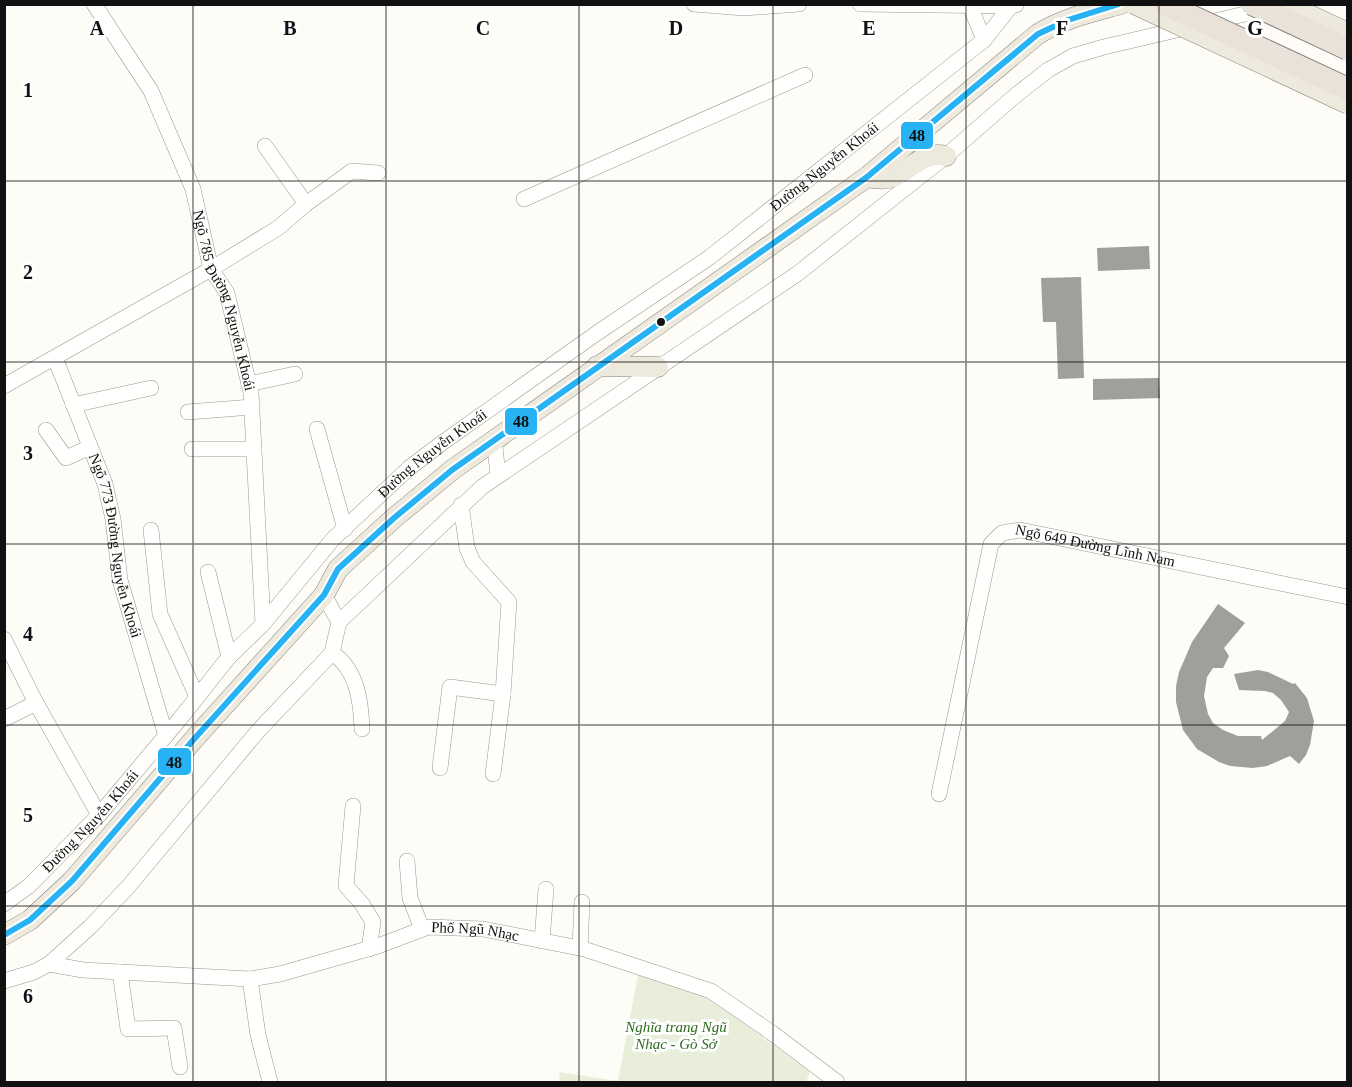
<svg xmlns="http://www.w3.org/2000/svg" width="1352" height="1087" font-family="Georgia,serif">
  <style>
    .cemetery { fill: #e9eedb }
    .building { fill: #a19f9c }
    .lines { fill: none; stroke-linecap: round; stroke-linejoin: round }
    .minor-casing { stroke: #979795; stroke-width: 16 }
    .major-casing { stroke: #858482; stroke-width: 21 }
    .minor { stroke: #fffffe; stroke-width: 15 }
    .major { stroke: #ede9dc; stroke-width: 20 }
    .major-bridge-casing { stroke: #858482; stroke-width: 21; stroke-linecap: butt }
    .highway-bridge-casing { stroke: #858482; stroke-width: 24; stroke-linecap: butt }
    .major-bridge { stroke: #ede9dc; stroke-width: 20 }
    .highway-bridge { stroke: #eae1d8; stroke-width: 22 }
    .bus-1-casing { stroke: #fff; stroke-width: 10 }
    .bus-1 { stroke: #26b2f3; stroke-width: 6 }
    .grid { fill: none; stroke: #111; stroke-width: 1.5; stroke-opacity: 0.55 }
    .bus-dot { fill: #111; stroke: #fff; stroke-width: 2 }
    .labels { text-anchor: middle; stroke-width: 6; stroke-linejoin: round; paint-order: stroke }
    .street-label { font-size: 15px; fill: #111; stroke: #fff }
    .park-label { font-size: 15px; font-style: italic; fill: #2f6b1f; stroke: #fff }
    .grid-label { font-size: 20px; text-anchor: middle; font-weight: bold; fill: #111; stroke: #fff; stroke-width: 6; stroke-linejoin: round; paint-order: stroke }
    .line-badge { stroke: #fff; stroke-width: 2 }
    .pale-badge-label { font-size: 16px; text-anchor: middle; font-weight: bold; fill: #111 }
  </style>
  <rect width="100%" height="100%" fill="#fdfcf7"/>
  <polygon class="cemetery" points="638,975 704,995 810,1072 806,1082 560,1082 559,1072 618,1081"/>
  <g class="building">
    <polygon points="1149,246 1150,269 1098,271 1097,248"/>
    <polygon points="1081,277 1084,378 1058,379 1056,322 1043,322 1041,278"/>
    <polygon points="1159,378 1160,398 1093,400 1093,379"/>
    <polygon points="1218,604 1245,623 1224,648 1229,656 1223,668 1213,668 1207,677 1204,696 1208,714 1213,723 1223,730 1238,736 1261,736 1262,740 1285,721 1289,712 1281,700 1273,693 1265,691 1239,690 1234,674 1258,670 1268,672 1293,684 1295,683 1307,698 1314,721 1310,745 1306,755 1299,764 1290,756 1267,766 1253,768 1230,766 1219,762 1197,749 1183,730 1176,702 1176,686 1179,672 1192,642"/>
  </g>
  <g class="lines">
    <defs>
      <g id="minor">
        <path id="s1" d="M94,4L151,91L193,189L211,269L227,293L251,393L263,624"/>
        <polyline points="694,4 744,8 799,4"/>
        <polyline points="860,4 1011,6 1016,5"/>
        <polyline points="970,6 984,40"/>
        <polyline points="265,146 306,204"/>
        <polyline points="524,199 805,75"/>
        <path id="s2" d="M55,358L105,484L113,519L120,580L166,736"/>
        <polyline points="249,384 295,374"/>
        <polyline points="4,386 211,269 278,228 306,204 352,171 378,173"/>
        <polyline points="73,405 151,388"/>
        <polyline points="188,412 252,407"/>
        <polyline points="317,429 345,529"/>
        <polyline points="46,430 66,458 90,447"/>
        <polyline points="494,438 498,475"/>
        <polyline points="192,449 254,449"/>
        <polyline points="461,505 467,548 473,562 509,602 503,694 493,774"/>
        <polyline points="151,530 160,614 197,697"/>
        <polyline points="208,572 229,657"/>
        <polyline points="339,622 482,487 797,274 946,156 1016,95 1048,70 1073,56 1104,47 1266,9"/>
        <polyline points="4,639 36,703 99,815"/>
        <path d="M332,653C357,669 361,701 362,729"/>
        <polyline points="4,719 36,703"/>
        <polyline points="440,768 450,687 503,694"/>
        <path id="s3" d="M939,794L991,544L1002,533L1020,530L1348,597"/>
        <polyline points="353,806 346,886 362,904 373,922 369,949"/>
        <polyline points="407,861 410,898 422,929"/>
        <path id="s4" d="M4,904L29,886L99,815L179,720L229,657L263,624L333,539L409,468L442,443L597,333L710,257L984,40L1011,6"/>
        <polyline points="542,941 546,889"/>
        <polyline points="580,948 582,902"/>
        <path id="s5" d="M49,964L83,970L250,979L280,974L378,946L428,927L483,929L584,949L711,991L772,1033L837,1082"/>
        <polyline points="120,972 128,1029 174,1028 180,1067"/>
        <polyline points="250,979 258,1035 270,1082"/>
        <polyline points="4,981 34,972 49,964 90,927 128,887 258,731 332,653 339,622 324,595"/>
      </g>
      <g id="major">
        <path d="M867,177C876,179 886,180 895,176C913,167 924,151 946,156"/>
        <polyline points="597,366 658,367"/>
        <path d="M4,935L30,920L72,881L195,738L324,595L338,569L394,518L452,470L867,177L1038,34C1064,18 1092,12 1121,4"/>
      </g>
    </defs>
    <use href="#minor" class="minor-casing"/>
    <use href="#major" class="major-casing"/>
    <use href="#minor" class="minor"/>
    <use href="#major" class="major"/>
    <defs>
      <g id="major-bridge">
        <polyline points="1134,4 1348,104"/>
        <polyline points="1286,4 1348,33"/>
      </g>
      <g id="highway-bridge">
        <polyline points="1165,4 1348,89"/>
        <polyline points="1252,4 1348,49"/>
      </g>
    </defs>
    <use href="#major-bridge" class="major-bridge-casing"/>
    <use href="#highway-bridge" class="highway-bridge-casing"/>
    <use href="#major-bridge" class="major-bridge"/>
    <use href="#highway-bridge" class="highway-bridge"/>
    <defs>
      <polyline id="bus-1" points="4,935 30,920 72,881 195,738 324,595 338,569 394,518 452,470 867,177 1038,34 1068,20 1119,4"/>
    </defs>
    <use href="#bus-1" class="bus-1-casing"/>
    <use href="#bus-1" class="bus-1"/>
  </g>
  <path class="grid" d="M193,4V1082M386,4V1082M579,4V1082M773,4V1082M966,4V1082M1159,4V1082M4,181H1348M4,362H1348M4,544H1348M4,725H1348M4,906H1348"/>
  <circle class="bus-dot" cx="661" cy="322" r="5"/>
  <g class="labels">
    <g class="street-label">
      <text dy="5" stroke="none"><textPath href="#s4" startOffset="1110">Đường Nguyễn Khoái</textPath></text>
      <text dy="5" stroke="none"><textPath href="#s1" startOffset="327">Ngõ 785 Đường Nguyễn Khoái</textPath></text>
      <text dy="5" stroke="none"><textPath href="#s4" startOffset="624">Đường Nguyễn Khoái</textPath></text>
      <text dy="5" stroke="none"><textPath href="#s2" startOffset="198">Ngõ 773 Đường Nguyễn Khoái</textPath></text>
      <text dy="5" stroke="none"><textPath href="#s3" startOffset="366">Ngõ 649 Đường Lĩnh Nam</textPath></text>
      <text dy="5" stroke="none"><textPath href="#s4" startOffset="120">Đường Nguyễn Khoái</textPath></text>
      <text dy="5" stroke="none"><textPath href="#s5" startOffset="435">Phố Ngũ Nhạc</textPath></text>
    </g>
    <g class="park-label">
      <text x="676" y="1032">Nghĩa trang Ngũ<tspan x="676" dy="17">Nhạc - Gò Sở</tspan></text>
    </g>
  </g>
  <g class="grid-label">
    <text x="97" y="35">A</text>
    <text x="290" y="35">B</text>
    <text x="483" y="35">C</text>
    <text x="676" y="35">D</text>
    <text x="869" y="35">E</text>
    <text x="1062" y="35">F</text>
    <text x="1255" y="35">G</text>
    <text x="28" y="97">1</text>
    <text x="28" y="279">2</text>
    <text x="28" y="460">3</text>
    <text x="28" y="641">4</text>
    <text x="28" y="822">5</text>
    <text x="28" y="1003">6</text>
  </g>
  <g class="line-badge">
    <rect x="900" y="121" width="34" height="29" rx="6" fill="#26b2f3"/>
    <rect x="504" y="407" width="34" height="29" rx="6" fill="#26b2f3"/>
    <rect x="157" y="747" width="35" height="29" rx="6" fill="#26b2f3"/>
  </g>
  <g class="pale-badge-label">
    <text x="917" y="141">48</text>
    <text x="521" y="427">48</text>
    <text x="174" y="768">48</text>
  </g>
  <rect width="1352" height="1087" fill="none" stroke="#111111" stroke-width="12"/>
</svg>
